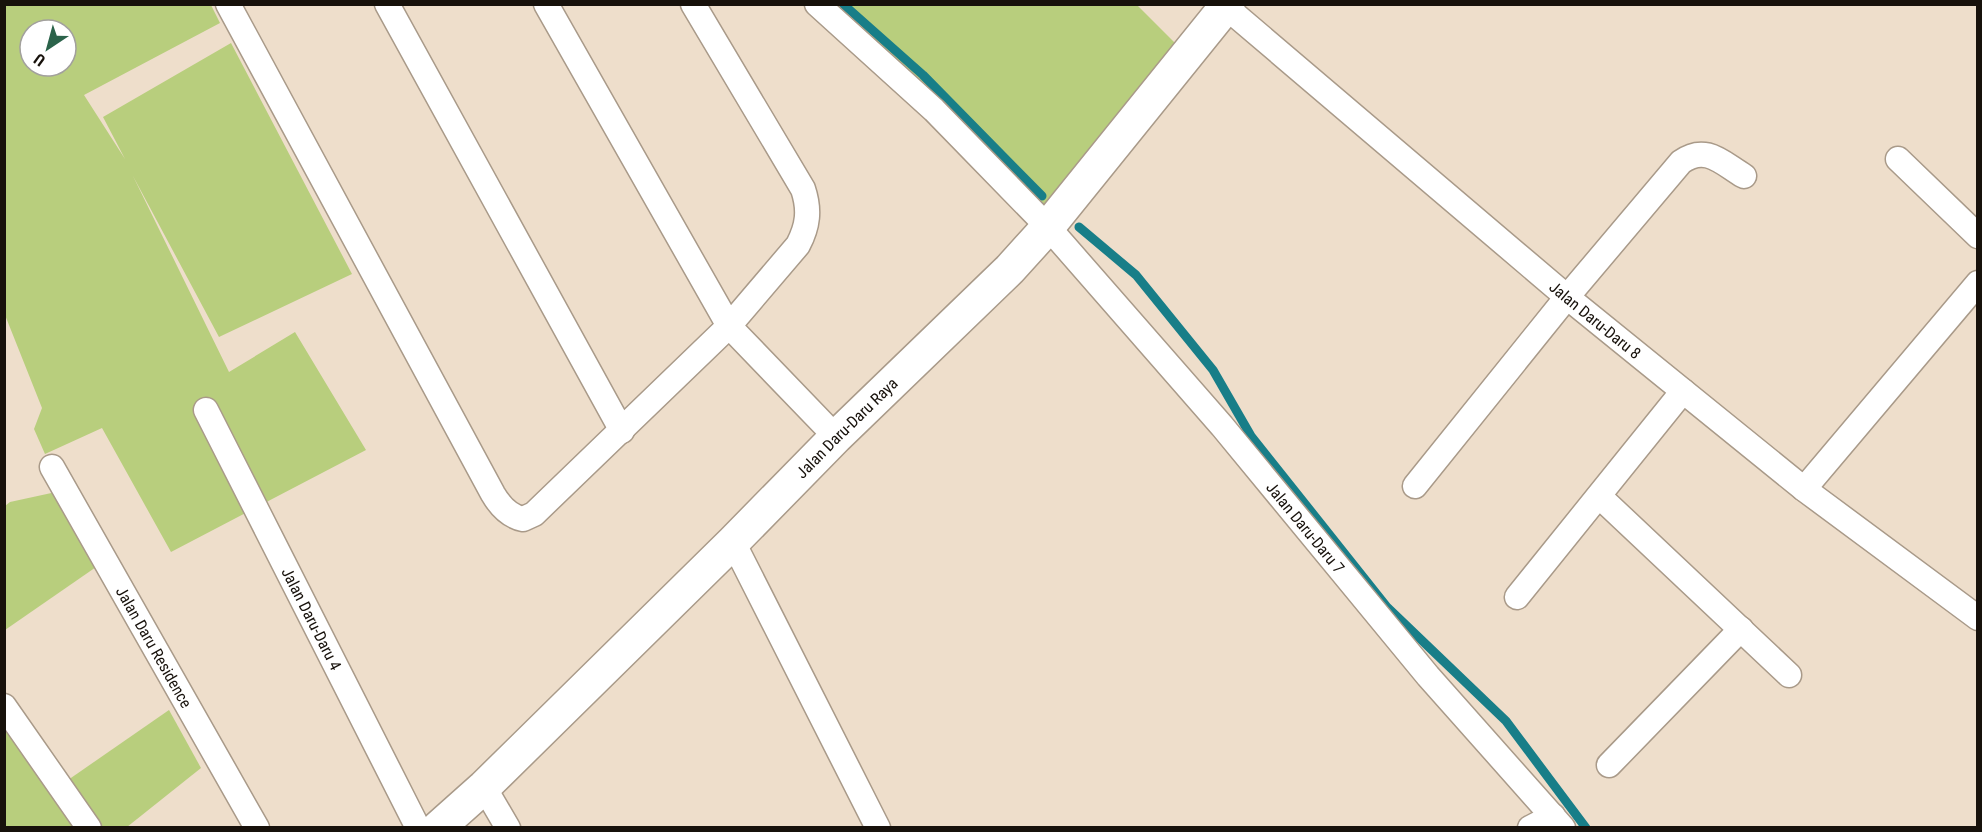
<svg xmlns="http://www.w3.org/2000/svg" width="1982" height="832" font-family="'Roboto Condensed',sans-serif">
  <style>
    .green { fill: #b8ce7d; fill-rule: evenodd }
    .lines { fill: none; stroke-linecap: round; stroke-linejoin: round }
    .stream { stroke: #187e88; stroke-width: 9 }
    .minor-casing { stroke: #a99a89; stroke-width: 27 }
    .secondary-casing { stroke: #a99a89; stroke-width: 36 }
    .minor { stroke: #fff; stroke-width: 24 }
    .secondary { stroke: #fff; stroke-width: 33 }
    .labels { text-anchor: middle; stroke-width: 5; stroke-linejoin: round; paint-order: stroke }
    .street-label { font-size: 16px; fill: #17110b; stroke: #fff }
  </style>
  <rect width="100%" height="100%" fill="#eedecb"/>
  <g class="green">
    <path d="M5,5H211L220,23L84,95L125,159L103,117L231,43L352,274L219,337L133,176L229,372L295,332L366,450L171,552L102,428L45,454L34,429L42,408L5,315ZM30,30H66V66H30Z"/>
    <polygon points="832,5 1137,5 1176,44 1044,205"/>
    <polygon points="56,492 99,565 5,630 5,506 10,502"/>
    <polygon points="169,710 201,768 127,827 102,827 68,780"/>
    <polygon points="5,723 79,827 5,827"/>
  </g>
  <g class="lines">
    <g class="stream">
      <polyline points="843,4 923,75 1042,196"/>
      <polyline points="1079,227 1136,275 1213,370 1251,436 1387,607 1506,721 1586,828"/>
    </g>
    <defs>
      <g id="minor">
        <path d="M228,4L493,494C500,506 509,516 523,519L534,514L729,326L798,245C808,226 810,210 803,189L693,4"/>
        <polyline points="387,4 622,431"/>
        <polyline points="546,4 729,326 836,437"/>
        <path id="s1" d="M817,4L934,110L1048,227L1222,426L1428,676L1563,828"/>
        <path id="s2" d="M1226,7L1567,297L1804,489L1978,618"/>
        <polyline points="1898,159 1978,236"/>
        <path id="s3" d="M206,410L418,828"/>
        <path id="s4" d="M52,467L257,828"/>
        <path d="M1415,486L1567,297L1681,162C1706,144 1722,163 1744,176"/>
        <polyline points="1804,489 1978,283"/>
        <polyline points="1599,496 1789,675"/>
        <polyline points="733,542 878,828"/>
        <polyline points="1517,597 1683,391"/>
        <polyline points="4,706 89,828"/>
        <polyline points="1609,765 1741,629"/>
        <polyline points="484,787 508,828"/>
        <polyline points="1530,828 1553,816"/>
      </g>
      <g id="secondary">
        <path id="s5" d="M438,828L484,787L733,542L836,437L1010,269L1048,227L1228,4"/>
      </g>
    </defs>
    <use href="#minor" class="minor-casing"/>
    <use href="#secondary" class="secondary-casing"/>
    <use href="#minor" class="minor"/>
    <use href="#secondary" class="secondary"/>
  </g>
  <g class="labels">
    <g class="street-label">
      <text dy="6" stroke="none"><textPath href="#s2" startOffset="484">Jalan Daru-Daru 8</textPath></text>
      <text dy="6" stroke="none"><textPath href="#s5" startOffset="572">Jalan Daru-Daru Raya</textPath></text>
      <text dy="6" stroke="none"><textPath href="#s1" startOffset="717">Jalan Daru-Daru 7</textPath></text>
      <text dy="6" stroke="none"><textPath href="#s3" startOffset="234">Jalan Daru-Daru 4</textPath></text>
      <text dy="6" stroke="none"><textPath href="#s4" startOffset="207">Jalan Daru Residence</textPath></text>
    </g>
  </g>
  <rect width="1982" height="832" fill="none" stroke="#17110b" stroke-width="12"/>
  <g transform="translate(48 48) rotate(216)"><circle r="28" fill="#ffffff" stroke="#a2a09d" stroke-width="1.5"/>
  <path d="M0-4.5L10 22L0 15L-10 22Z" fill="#2b634a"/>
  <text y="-9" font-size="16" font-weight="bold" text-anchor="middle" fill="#17110b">U</text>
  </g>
</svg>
